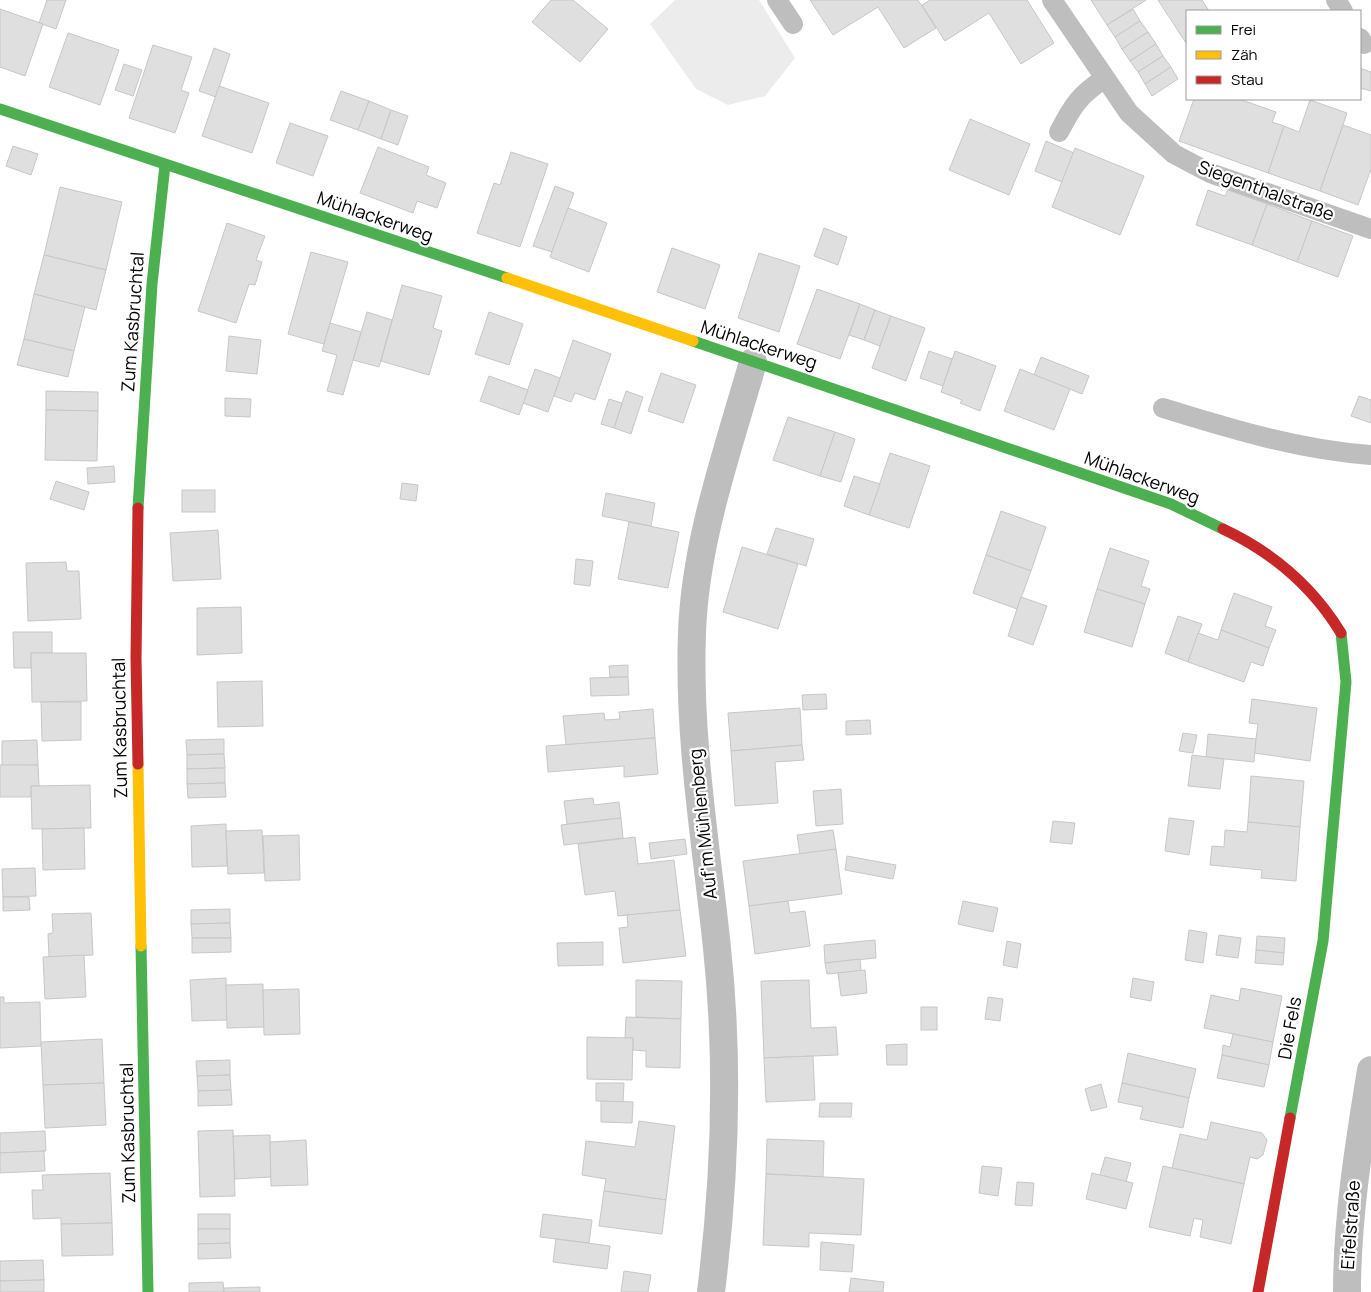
<svg xmlns="http://www.w3.org/2000/svg" width="1371" height="1292" font-family="Manrope,sans-serif">
  <style>
    .green { fill: #ececec }
    .building { fill: #dfdfdf; stroke: #c7c7c7 }
    .lines { fill: none; stroke-linecap: round; stroke-linejoin: round }
    .lane { stroke: #bebebe; stroke-width: 20 }
    .street { stroke: #bebebe; stroke-width: 28 }
    .fast { stroke: #4caf50; stroke-width: 11 }
    .slow { stroke: #ffc107; stroke-width: 11 }
    .jam { stroke: #c62828; stroke-width: 11 }
    .labels { text-anchor: middle; stroke-width: 4.5; stroke-linejoin: round; paint-order: stroke }
    .street-label { font-size: 18px; fill: #000; stroke: #fff }
  </style>
  <rect width="100%" height="100%" fill="#fff"/>
  <polygon class="green" points="675,0 759,0 795,58 765,96 728,105 696,89 650,24"/>
  <g class="building">
    <polygon points="47,0 66,0 56,29 39,23"/>
    <polygon points="551,0 573,0 608,29 580,62 532,22"/>
    <polygon points="810,0 918,0 936,28 904,48 878,7 833,35"/>
    <polygon points="930,0 1027,0 1054,43 1021,64 989,13 945,41 922,5"/>
    <polygon points="1091,0 1146,0 1107,25"/>
    <polygon points="1158,0 1202,0 1209,11 1187,11 1186,43"/>
    <polygon points="0,9 43,24 25,76 0,67"/>
    <polygon points="1133,9 1140,21 1115,37 1107,25"/>
    <polygon points="1140,21 1148,32 1122,49 1115,37"/>
    <polygon points="1148,32 1156,44 1130,61 1122,49"/>
    <polygon points="68,33 119,50 100,105 49,87"/>
    <polygon points="1156,44 1163,56 1138,72 1130,61"/>
    <polygon points="153,45 192,57 181,90 189,93 175,133 129,118"/>
    <polygon points="214,48 230,54 216,97 199,91"/>
    <polygon points="1163,56 1171,67 1145,84 1138,72"/>
    <polygon points="124,64 142,70 133,96 115,90"/>
    <polygon points="1171,67 1178,79 1152,96 1145,84"/>
    <polygon points="1360,68 1371,72 1371,91 1360,88"/>
    <polygon points="219,86 269,103 252,153 202,136"/>
    <polygon points="341,91 369,101 358,130 330,120"/>
    <polygon points="1194,99 1239,99 1276,112 1272,122 1284,126 1268,173 1179,141"/>
    <polygon points="1310,100 1347,113 1320,191 1268,173 1284,126 1299,132"/>
    <polygon points="369,101 391,110 381,139 358,130"/>
    <polygon points="391,110 408,116 398,145 381,139"/>
    <polygon points="970,119 1030,144 1009,195 949,170"/>
    <polygon points="290,123 328,136 313,176 276,163"/>
    <polygon points="1343,125 1371,135 1371,169 1358,205 1320,191"/>
    <polygon points="1046,141 1074,153 1062,182 1035,171"/>
    <polygon points="13,146 38,154 31,175 6,166"/>
    <polygon points="378,147 429,167 426,175 446,183 437,208 417,201 413,213 360,193"/>
    <polygon points="1075,148 1144,176 1120,235 1052,207"/>
    <polygon points="511,152 548,164 520,247 477,233 494,183 500,185"/>
    <polygon points="555,186 574,193 552,252 533,246"/>
    <polygon points="60,187 122,202 106,270 44,255"/>
    <polygon points="1208,190 1225,196 1228,190 1267,204 1252,245 1196,225"/>
    <polygon points="1267,204 1312,221 1297,262 1252,245"/>
    <polygon points="568,208 607,223 589,272 550,257"/>
    <polygon points="1312,221 1353,236 1338,277 1297,262"/>
    <polygon points="227,223 265,236 256,260 262,262 255,285 249,284 236,323 198,311"/>
    <polygon points="824,228 847,237 838,265 814,256"/>
    <polygon points="672,248 720,265 705,309 657,292"/>
    <polygon points="311,252 348,262 324,344 288,334"/>
    <polygon points="759,253 800,266 779,332 738,318"/>
    <polygon points="44,255 106,270 96,310 34,294"/>
    <polygon points="402,285 442,296 433,328 442,331 429,375 381,361"/>
    <polygon points="817,289 860,304 840,359 797,344"/>
    <polygon points="34,294 85,307 74,351 24,339"/>
    <polygon points="860,304 875,310 864,340 849,335"/>
    <polygon points="875,310 891,316 880,346 864,340"/>
    <polygon points="367,312 392,320 379,367 353,360"/>
    <polygon points="489,312 523,324 509,365 475,354"/>
    <polygon points="891,316 925,328 906,381 872,368"/>
    <polygon points="330,323 361,332 343,395 327,391 337,355 322,351"/>
    <polygon points="229,336 261,340 257,374 226,371"/>
    <polygon points="24,339 74,351 68,377 17,365"/>
    <polygon points="573,340 611,354 595,400 575,393 571,402 554,396"/>
    <polygon points="929,351 952,359 943,386 920,378"/>
    <polygon points="955,351 996,366 980,411 960,403 962,400 941,392"/>
    <polygon points="1041,357 1089,376 1082,394 1034,375"/>
    <polygon points="535,369 560,378 548,412 523,403"/>
    <polygon points="1020,369 1070,389 1054,430 1004,411"/>
    <polygon points="661,373 696,385 683,423 648,411"/>
    <polygon points="489,376 528,390 519,415 480,401"/>
    <polygon points="46,391 98,392 98,411 46,410"/>
    <polygon points="626,391 643,397 631,434 614,428"/>
    <polygon points="1359,396 1371,400 1371,423 1351,416"/>
    <polygon points="225,398 251,399 250,417 225,416"/>
    <polygon points="609,399 622,403 614,428 601,424"/>
    <polygon points="46,410 98,411 97,461 45,460"/>
    <polygon points="788,417 835,432 820,476 773,460"/>
    <polygon points="835,432 855,439 841,482 820,476"/>
    <polygon points="890,453 930,466 909,528 869,515"/>
    <polygon points="114,466 115,482 88,484 87,468"/>
    <polygon points="854,476 880,484 869,515 844,506"/>
    <polygon points="56,481 89,492 84,510 50,499"/>
    <polygon points="402,483 418,485 416,501 400,499"/>
    <rect x="182" y="490" width="33" height="22"/>
    <polygon points="606,493 655,503 651,526 602,516"/>
    <polygon points="1001,511 1046,527 1031,571 986,555"/>
    <polygon points="629,522 679,532 668,588 618,579"/>
    <polygon points="776,528 814,539 806,566 767,554"/>
    <polygon points="218,530 221,579 173,581 170,533"/>
    <polygon points="742,547 798,564 778,629 723,612"/>
    <polygon points="1110,548 1149,561 1141,586 1150,589 1145,604 1097,589"/>
    <polygon points="986,555 1031,571 1017,609 973,593"/>
    <polygon points="576,559 593,561 590,586 574,584"/>
    <polygon points="66,562 67,571 79,571 81,619 28,621 26,563"/>
    <polygon points="1097,589 1145,604 1132,647 1084,632"/>
    <polygon points="1234,593 1272,607 1265,626 1276,630 1269,648 1221,630"/>
    <polygon points="1021,597 1047,606 1033,645 1008,636"/>
    <polygon points="241,607 242,653 197,655 197,608"/>
    <polygon points="1178,616 1202,624 1188,662 1165,653"/>
    <polygon points="1221,630 1269,648 1263,666 1251,662 1244,682 1188,662 1198,633 1218,640"/>
    <polygon points="13,632 52,632 52,653 31,653 31,668 14,668"/>
    <polygon points="31,653 86,653 87,701 32,702"/>
    <polygon points="628,665 628,677 610,677 609,666"/>
    <polygon points="628,677 629,695 591,696 590,678"/>
    <polygon points="262,681 263,726 218,727 217,682"/>
    <polygon points="826,694 827,709 803,710 802,695"/>
    <polygon points="1252,699 1317,708 1310,761 1254,753 1258,724 1249,723"/>
    <polygon points="41,702 81,702 81,740 42,741"/>
    <polygon points="800,708 802,745 731,751 728,713"/>
    <polygon points="653,709 655,738 566,745 563,716 604,713 605,720 620,719 619,712"/>
    <polygon points="870,720 871,734 846,735 846,721"/>
    <polygon points="1183,733 1197,735 1193,753 1179,751"/>
    <polygon points="1208,734 1256,739 1254,762 1206,757"/>
    <polygon points="655,738 658,774 624,777 624,766 548,772 546,746"/>
    <polygon points="224,739 224,754 187,755 186,740"/>
    <polygon points="37,740 38,765 2,766 2,741"/>
    <polygon points="802,745 804,760 775,762 778,803 735,806 731,751"/>
    <polygon points="224,754 225,768 187,769 187,755"/>
    <polygon points="1192,755 1224,759 1220,789 1188,786"/>
    <polygon points="0,765 38,765 39,786 31,786 31,797 0,797"/>
    <polygon points="225,768 225,783 187,784 187,769"/>
    <polygon points="1251,776 1304,781 1300,827 1248,822"/>
    <polygon points="225,783 226,797 188,798 187,784"/>
    <polygon points="90,785 91,828 32,829 31,786"/>
    <polygon points="841,789 843,824 816,826 813,791"/>
    <polygon points="593,798 594,805 619,802 621,818 567,824 564,801"/>
    <polygon points="621,818 623,838 564,845 561,825"/>
    <polygon points="1169,818 1194,821 1189,855 1165,851"/>
    <polygon points="1053,821 1075,823 1072,844 1050,842"/>
    <polygon points="1248,822 1300,827 1296,881 1261,878 1262,870 1210,865 1212,846 1224,847 1225,830 1247,832"/>
    <polygon points="226,824 227,866 192,867 191,826"/>
    <polygon points="84,828 85,869 43,870 42,829"/>
    <polygon points="262,830 264,873 228,874 226,831"/>
    <polygon points="833,830 836,849 800,854 797,835"/>
    <polygon points="299,835 300,880 265,881 263,836"/>
    <polygon points="635,837 638,864 674,860 680,910 618,916 615,891 585,895 578,844"/>
    <polygon points="685,839 687,854 651,859 649,843"/>
    <polygon points="836,849 842,894 749,906 743,861"/>
    <polygon points="847,856 896,865 893,879 845,870"/>
    <polygon points="35,868 36,896 3,897 2,869"/>
    <polygon points="3,897 29,897 30,910 3,911"/>
    <polygon points="788,901 790,913 805,911 810,946 755,954 749,906"/>
    <polygon points="963,901 998,908 993,932 958,924"/>
    <polygon points="230,909 230,923 191,924 191,910"/>
    <polygon points="680,910 686,956 623,963 619,928 628,927 627,915"/>
    <polygon points="91,913 93,955 49,957 48,934 53,933 52,914"/>
    <polygon points="230,923 231,938 192,938 191,924"/>
    <polygon points="1189,930 1207,933 1203,963 1185,960"/>
    <polygon points="1219,935 1241,938 1238,958 1216,955"/>
    <polygon points="1257,936 1285,938 1284,953 1256,950"/>
    <polygon points="192,938 231,938 231,952 192,953"/>
    <polygon points="875,940 876,958 825,963 824,945"/>
    <polygon points="1007,941 1021,944 1017,968 1003,965"/>
    <polygon points="603,942 603,965 558,966 557,943"/>
    <polygon points="1256,950 1284,953 1283,965 1255,963"/>
    <polygon points="84,955 86,997 45,999 43,957"/>
    <polygon points="860,959 861,971 827,974 825,963"/>
    <polygon points="865,970 867,993 841,996 838,973"/>
    <polygon points="226,978 227,1020 192,1021 190,980"/>
    <polygon points="1133,978 1154,982 1151,1001 1130,997"/>
    <polygon points="636,980 682,981 681,1019 636,1017"/>
    <polygon points="809,980 811,1028 836,1027 838,1055 764,1058 761,981"/>
    <polygon points="263,984 264,1027 227,1028 226,985"/>
    <polygon points="1241,988 1282,996 1273,1042 1204,1028 1211,995 1239,1001"/>
    <polygon points="299,989 300,1034 264,1035 263,990"/>
    <polygon points="0,997 4,997 4,1003 40,1002 41,1046 0,1048"/>
    <polygon points="988,997 1003,999 1000,1021 985,1019"/>
    <rect x="921" y="1007" width="16" height="23"/>
    <polygon points="626,1017 681,1019 680,1068 646,1067 646,1051 633,1050 633,1038 625,1038"/>
    <polygon points="1233,1034 1273,1042 1269,1065 1222,1055 1223,1045 1230,1047"/>
    <polygon points="587,1037 633,1038 632,1080 587,1079"/>
    <polygon points="102,1039 104,1083 43,1085 41,1042"/>
    <polygon points="907,1044 907,1065 887,1065 886,1045"/>
    <polygon points="1128,1053 1196,1069 1189,1098 1122,1083"/>
    <polygon points="1222,1055 1269,1065 1264,1087 1217,1078"/>
    <polygon points="813,1056 815,1100 766,1102 764,1058"/>
    <polygon points="230,1060 230,1075 197,1076 196,1061"/>
    <polygon points="230,1075 231,1090 198,1091 197,1076"/>
    <polygon points="104,1083 106,1125 45,1128 43,1085"/>
    <polygon points="596,1083 624,1083 623,1102 596,1101"/>
    <polygon points="1122,1083 1189,1098 1183,1128 1140,1119 1143,1107 1118,1102"/>
    <polygon points="1101,1084 1107,1107 1091,1111 1085,1089"/>
    <polygon points="231,1090 232,1105 198,1106 198,1091"/>
    <polygon points="601,1101 633,1102 632,1123 601,1122"/>
    <polygon points="820,1103 852,1103 851,1117 819,1117"/>
    <polygon points="639,1121 675,1126 666,1200 604,1191 606,1179 582,1175 586,1141 635,1147"/>
    <polygon points="1211,1122 1262,1133 1267,1140 1263,1155 1257,1159 1250,1157 1244,1184 1172,1168 1180,1134 1207,1140"/>
    <polygon points="233,1130 235,1196 200,1197 198,1131"/>
    <polygon points="45,1131 46,1151 0,1153 0,1133"/>
    <polygon points="270,1135 271,1177 235,1179 233,1136"/>
    <polygon points="767,1139 824,1141 823,1177 766,1174"/>
    <polygon points="306,1140 308,1185 271,1186 270,1142"/>
    <polygon points="44,1151 45,1171 0,1173 0,1153"/>
    <polygon points="1105,1157 1131,1163 1126,1182 1100,1175"/>
    <polygon points="982,1166 1002,1168 998,1196 979,1193"/>
    <polygon points="1163,1166 1244,1184 1231,1244 1200,1237 1203,1220 1194,1218 1190,1236 1149,1227"/>
    <polygon points="110,1173 112,1223 61,1224 61,1218 33,1219 32,1190 43,1190 42,1175"/>
    <polygon points="1092,1173 1133,1183 1126,1209 1086,1199"/>
    <polygon points="766,1174 864,1179 861,1235 809,1233 809,1247 763,1245"/>
    <polygon points="1017,1182 1034,1183 1032,1206 1015,1205"/>
    <polygon points="604,1191 666,1200 662,1234 599,1226"/>
    <rect x="198" y="1214" width="32" height="15"/>
    <polygon points="543,1214 592,1220 589,1243 540,1237"/>
    <polygon points="112,1223 113,1255 62,1256 61,1224"/>
    <polygon points="198,1229 230,1229 230,1243 198,1244"/>
    <polygon points="556,1239 610,1246 607,1269 553,1262"/>
    <polygon points="821,1242 854,1245 852,1272 820,1270"/>
    <polygon points="230,1243 231,1258 198,1259 198,1244"/>
    <polygon points="43,1260 44,1280 0,1281 0,1261"/>
    <polygon points="624,1271 651,1275 648,1292 621,1292"/>
    <polygon points="851,1278 884,1282 883,1292 849,1292"/>
    <polygon points="44,1280 44,1292 0,1292 0,1281"/>
    <polygon points="223,1282 224,1292 189,1292 189,1283"/>
    <polygon points="260,1287 260,1292 224,1292 224,1288"/>
  </g>
  <g class="lines">
    <g class="lane">
      <polyline points="777,0 793,24"/>
      <polyline points="1052,0 1129,113 1174,154 1210,173 1371,229"/>
      <polyline points="1336,0 1343,11"/>
      <polyline points="1360,38 1364,44"/>
      <path d="M1059,132C1072,107 1080,94 1104,79"/>
      <path d="M1163,408C1231,429 1300,450 1371,455"/>
    </g>
    <g class="street">
      <path d="M711,1292C725,1179 729,1061 717,948C706,843 688,739 692,633C695,541 728,450 753,362"/>
      <path d="M1347,1292C1347,1217 1359,1144 1371,1070"/>
    </g>
    <g class="fast">
      <polyline points="0,109 507,278"/>
      <polyline points="693,341 1171,504 1223,529"/>
      <polyline points="138,508 152,284 165,165"/>
      <polyline points="141,946 148,1292"/>
      <polyline points="1290,1118 1323,941 1346,682 1341,633"/>
    </g>
    <g class="slow">
      <polyline points="507,278 693,341"/>
      <polyline points="138,764 141,946"/>
    </g>
    <g class="jam">
      <polyline points="138,508 136,658 138,764"/>
      <path d="M1223,529C1272,552 1313,587 1341,633"/>
      <polyline points="1258,1292 1290,1118"/>
    </g>
  </g>
  <g class="labels">
    <g class="street-label">
      <text transform="translate(1266 191) rotate(20)" y="6">Siegenthalstraße</text>
      <text transform="translate(375 217) rotate(19)" y="6">Mühlackerweg</text>
      <text transform="translate(133 322) rotate(-86)" y="6">Zum Kasbruchtal</text>
      <text transform="translate(759 345) rotate(18)" y="6">Mühlackerweg</text>
      <text transform="translate(1142 478) rotate(20)" y="6">Mühlackerweg</text>
      <text transform="translate(120 728) rotate(-91)" y="6">Zum Kasbruchtal</text>
      <text transform="translate(703 824) rotate(-96)" y="6">Auf'm Mühlenberg</text>
      <text transform="translate(1290 1028) rotate(-80)" y="6">Die Fels</text>
      <text transform="translate(128 1133) rotate(-91)" y="6">Zum Kasbruchtal</text>
      <text transform="translate(1351 1225) rotate(-86)" y="6">Eifelstraße</text>
    </g>
  </g>
  <rect x="1186" y="10" width="175" height="90" fill="#ffffff" stroke="#999999"/>
  <rect x="1196" y="26" width="25" height="8" fill="#4caf50" stroke="#999999"/>
  <text x="1231" y="35" font-size="15" fill="#000000">Frei</text>
  <rect x="1196" y="51" width="25" height="8" fill="#ffc107" stroke="#999999"/>
  <text x="1231" y="60" font-size="15" fill="#000000">Zäh</text>
  <rect x="1196" y="76" width="25" height="8" fill="#c62828" stroke="#999999"/>
  <text x="1231" y="85" font-size="15" fill="#000000">Stau</text>
</svg>
